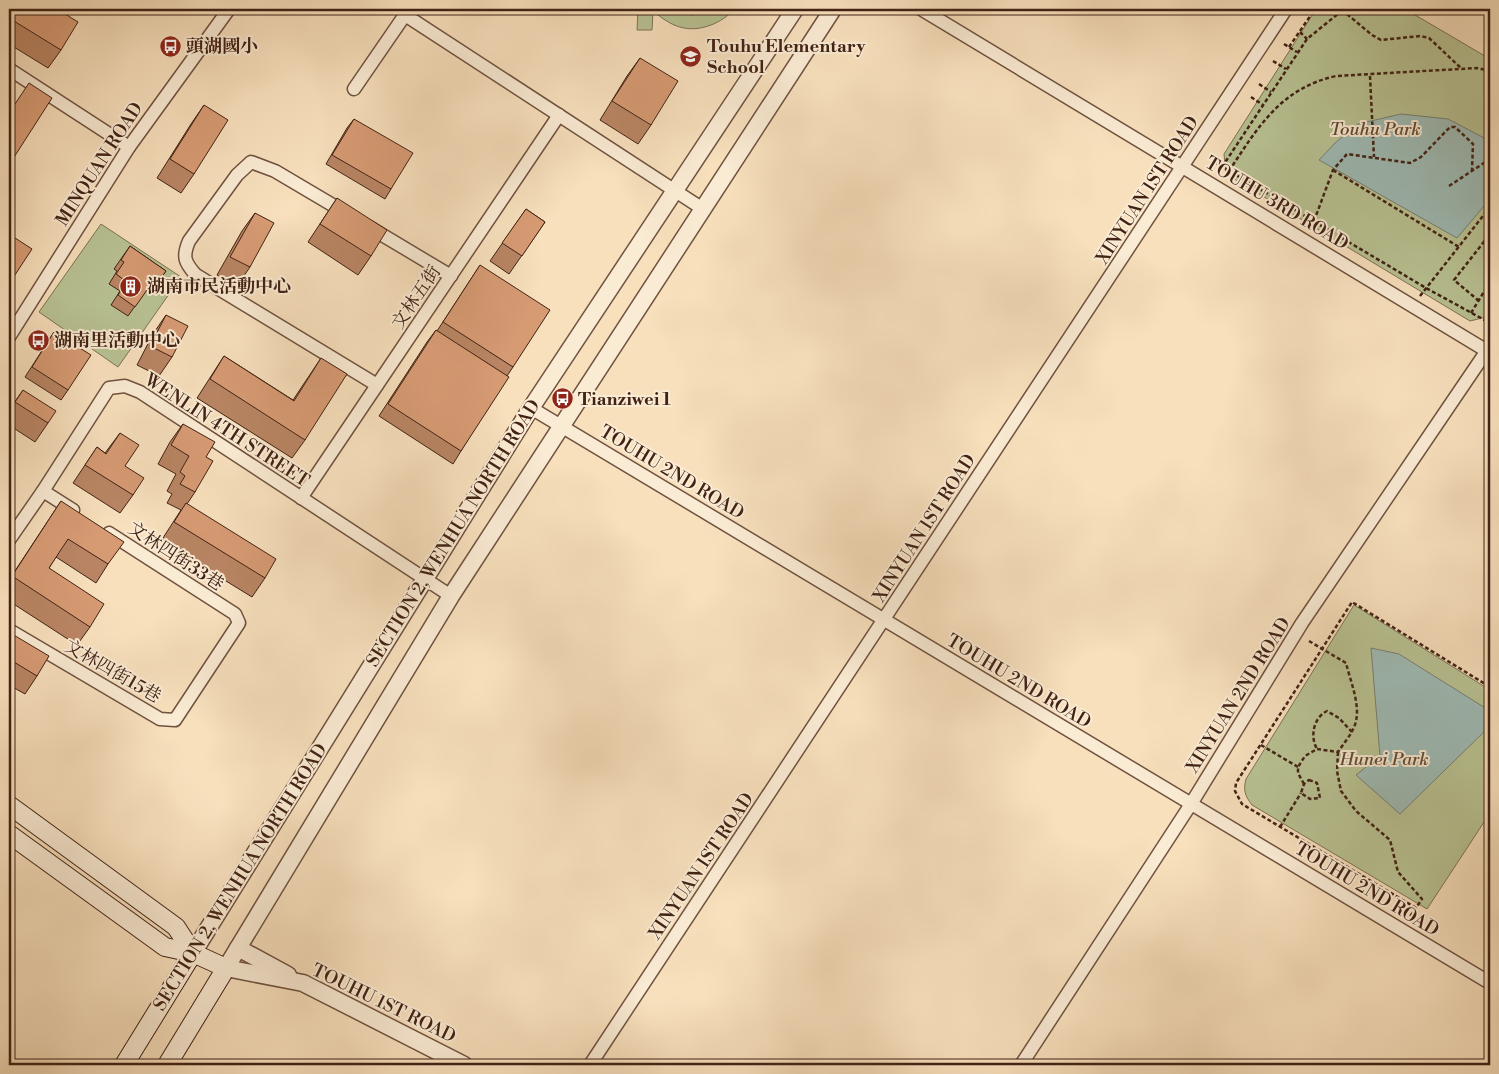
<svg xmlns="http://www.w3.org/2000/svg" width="1499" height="1074" font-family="'Libre Bodoni','Noto Serif TC',serif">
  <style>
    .green { fill: #b9c394; stroke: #7d7254 }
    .water { fill: #9ebcb6; stroke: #797e76 }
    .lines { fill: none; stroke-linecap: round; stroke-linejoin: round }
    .minor-casing { stroke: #6f523f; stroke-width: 15 }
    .tertiary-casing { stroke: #6f523f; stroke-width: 19 }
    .secondary-casing { stroke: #412215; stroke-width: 20 }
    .path { stroke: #412215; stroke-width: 2.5; stroke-dasharray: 4 2.5; stroke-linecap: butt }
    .minor { stroke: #faebd4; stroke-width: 12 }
    .tertiary { stroke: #faebd4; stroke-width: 16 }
    .secondary { stroke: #faebd4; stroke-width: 18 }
    .wall { fill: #b98564; stroke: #412215 }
    .building { fill: #d79b74; stroke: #412215 }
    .labels { text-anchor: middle; stroke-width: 4; stroke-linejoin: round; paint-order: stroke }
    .poi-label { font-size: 18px; font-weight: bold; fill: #412215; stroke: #faebd4; text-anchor: start }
    .park-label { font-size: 18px; font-style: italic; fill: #5f4a35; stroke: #faebd4 }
    .street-label { font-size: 18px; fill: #412215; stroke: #faebd4 }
  </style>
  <rect width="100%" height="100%" fill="#f8e0bd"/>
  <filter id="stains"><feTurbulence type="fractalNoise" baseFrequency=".004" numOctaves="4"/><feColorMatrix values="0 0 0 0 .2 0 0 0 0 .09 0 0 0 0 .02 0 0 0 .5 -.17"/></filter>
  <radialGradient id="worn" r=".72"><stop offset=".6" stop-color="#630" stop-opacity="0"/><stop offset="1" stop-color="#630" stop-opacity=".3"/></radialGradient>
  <g class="green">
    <path d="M638,9H672L678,13L693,15L711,9H734C729,16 719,22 711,25C687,34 671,26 653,11L652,30H637Z"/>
    <polygon points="1316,9 1405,9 1490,59 1490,316 1470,321 1226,174 1224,154"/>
    <polygon points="101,224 181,277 118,367 39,312"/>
    <path d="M1354,605L1490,690V813L1427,909L1252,805C1245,796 1243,790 1246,779Z"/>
  </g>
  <g class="water">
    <polygon points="1401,114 1448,119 1490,141 1490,199 1457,238 1319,160 1335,143 1358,124"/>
    <polygon points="1371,648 1399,654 1490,711 1490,726 1400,814 1356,775 1380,756"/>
  </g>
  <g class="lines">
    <defs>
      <g id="minor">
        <polyline points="921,9 1487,351"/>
        <polyline points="405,15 703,209"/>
        <polyline points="9,69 129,147"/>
        <polyline points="354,89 409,9"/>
        <path d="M346,213L275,171L251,162L237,175L189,241C182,257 185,263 196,275L377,385"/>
        <polyline points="369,227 451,276"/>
        <polyline points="9,337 129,147 229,9"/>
        <polyline points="531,408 1490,983"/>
        <polyline points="43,491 73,510"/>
        <polyline points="301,498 559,115"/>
        <polyline points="9,540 43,491 109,388 125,386 140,392 451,596"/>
        <polyline points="9,630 160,719 175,720 239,623 235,614 109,533"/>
        <polyline points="590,1065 1286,9"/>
        <polyline points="1021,1065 1191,804 1302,623 1490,346"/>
      </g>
      <g id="tertiary">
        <polyline points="238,948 288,975"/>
        <polyline points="193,953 531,408 795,9"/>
        <polyline points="464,1065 303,983 226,968 451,596 833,9"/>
      </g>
      <g id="secondary">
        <polyline points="9,805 176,927 193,953"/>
        <polyline points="9,834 165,947 193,953 226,968 167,1065"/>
        <polyline points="124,1065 193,953"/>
      </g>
    </defs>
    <use href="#minor" class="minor-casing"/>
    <use href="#tertiary" class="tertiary-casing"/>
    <use href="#secondary" class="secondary-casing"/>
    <g class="path">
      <polyline points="1342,10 1372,35 1381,40 1420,36 1429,38 1462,69"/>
      <polyline points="1300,32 1307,39"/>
      <polyline points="1284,44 1297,52"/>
      <polyline points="1289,47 1315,9"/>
      <polyline points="1273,61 1286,69"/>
      <polyline points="1370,76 1374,157"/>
      <polyline points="1259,84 1271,92"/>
      <polyline points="1251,97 1263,105"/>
      <polyline points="1214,162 1426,288 1490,323"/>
      <polyline points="1222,167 1307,39 1344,9"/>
      <polyline points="1333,170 1459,247"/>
      <path d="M1229,171C1258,127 1281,88 1336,76L1477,68L1490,71"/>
      <polyline points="1449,186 1490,159"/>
      <polyline points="1314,221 1333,170 1347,154 1410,163 1421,157 1450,127 1455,127 1473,144 1472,171"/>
      <polyline points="1420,296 1490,207"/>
      <polyline points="1479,301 1454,280 1490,234"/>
      <polyline points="1471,313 1490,282"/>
      <path d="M1309,641L1346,663C1351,684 1364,712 1352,731"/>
      <polyline points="1261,745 1298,767"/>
      <polyline points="1338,752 1337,771 1341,791 1356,811 1390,840 1398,872 1422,899 1409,918"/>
      <polygon points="1309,780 1317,783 1320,798 1310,799 1301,793 1304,784"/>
      <path d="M1304,784L1298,773V767L1305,756L1317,749L1338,752L1352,732L1339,718L1327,711C1313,718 1310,737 1317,749"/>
      <polyline points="1280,827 1301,793"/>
      <polyline points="1416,908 1242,804 1235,791 1236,783 1352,602 1490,687"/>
    </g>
    <use href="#minor" class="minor"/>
    <use href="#tertiary" class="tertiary"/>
    <use href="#secondary" class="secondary"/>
  </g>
  <g class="wall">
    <polygon points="9,9 61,50 48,68 9,44"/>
    <polygon points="640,58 651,125 638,144 600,120 627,76"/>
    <polygon points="204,105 194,174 181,193 157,178 191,124"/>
    <polygon points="354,119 391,189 385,199 326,164 347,128"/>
    <polygon points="337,198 371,256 358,275 308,242"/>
    <polygon points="526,209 545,222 509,274 490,261"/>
    <polygon points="255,213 250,267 237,286 217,275 242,231"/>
    <polygon points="130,246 166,271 154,288 150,285 128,316 111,305 120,291 109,284 117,271 114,269"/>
    <polygon points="480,265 513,367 507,376 461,451 453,464 379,416 427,342 436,330 437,331"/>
    <polygon points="166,315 172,357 159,376 137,365 153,334"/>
    <polygon points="54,332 68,390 61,400 25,377"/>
    <polygon points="224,356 293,400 321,358 305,440 292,458 197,398"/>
    <polygon points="23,390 48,423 35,442 9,425 9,410"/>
    <polygon points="183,424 206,457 195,492 187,504 265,578 252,597 161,541 181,510 167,503 172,494 167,491 176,474 158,464 170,442"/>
    <polygon points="120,433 125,466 133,495 120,513 73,483 97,447 105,453"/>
    <polygon points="61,501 108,564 96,583 56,557 49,568 90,627 77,645 9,601 9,580"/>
    <polygon points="12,634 37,676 25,694 9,685 9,638"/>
  </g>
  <g class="building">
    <polygon points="9,9 57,9 78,22 61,50 9,18"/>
    <polygon points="640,58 678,81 651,125 612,101"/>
    <polygon points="29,83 52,98 9,165 9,113"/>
    <polygon points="204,105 228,120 194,174 170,159"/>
    <polygon points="354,119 413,153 391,189 332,155"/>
    <polygon points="337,198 387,230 371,256 320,224"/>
    <polygon points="526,209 545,222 522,256 502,243"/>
    <polygon points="255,213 274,223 250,267 230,257"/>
    <polygon points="9,234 32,249 9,284"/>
    <polygon points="130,246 166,271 161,278 157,276 135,307 118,295 127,282 116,274 124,262 121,260"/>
    <polygon points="480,265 550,310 513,367 443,322"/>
    <polygon points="166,315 188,326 172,357 150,346"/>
    <polygon points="436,330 509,377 461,451 388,404"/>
    <polygon points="54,332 91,355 68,390 32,367"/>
    <polygon points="224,356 294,401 321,358 347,374 305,440 210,379"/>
    <polygon points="23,390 56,411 48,423 15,402"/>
    <polygon points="183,424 215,442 206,457 213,461 195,492 180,484 185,476 180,472 189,456 171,445"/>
    <polygon points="120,433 139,445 125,466 144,478 133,495 85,465 97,447 106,454"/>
    <polygon points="61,501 124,542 108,564 68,539 49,568 104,604 90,627 12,576"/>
    <polygon points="186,503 276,559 265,578 174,522"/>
    <polygon points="12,634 49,656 37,676 9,659 9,639"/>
  </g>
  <defs>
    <symbol id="bus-disc" viewBox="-11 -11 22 22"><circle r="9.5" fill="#8f2418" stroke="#faebd4"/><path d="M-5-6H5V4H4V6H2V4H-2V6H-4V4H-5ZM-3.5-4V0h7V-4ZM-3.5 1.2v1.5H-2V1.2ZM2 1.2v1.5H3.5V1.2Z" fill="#fff"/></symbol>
    <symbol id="school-disc" viewBox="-11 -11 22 22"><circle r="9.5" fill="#8f2418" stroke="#faebd4"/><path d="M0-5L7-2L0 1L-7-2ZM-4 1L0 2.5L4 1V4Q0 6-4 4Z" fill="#fff"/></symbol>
    <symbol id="building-disc" viewBox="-11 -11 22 22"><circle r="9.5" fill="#8f2418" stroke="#faebd4"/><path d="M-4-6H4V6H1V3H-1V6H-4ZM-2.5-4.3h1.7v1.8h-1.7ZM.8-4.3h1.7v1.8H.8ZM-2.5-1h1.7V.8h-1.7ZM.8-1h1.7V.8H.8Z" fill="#fff"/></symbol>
  </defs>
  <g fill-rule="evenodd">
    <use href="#bus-disc" x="158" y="34" width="25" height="25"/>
    <use href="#school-disc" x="678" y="44" width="25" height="25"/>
    <use href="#building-disc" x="118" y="274" width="25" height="25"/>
    <use href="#bus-disc" x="26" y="328" width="25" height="25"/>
    <use href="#bus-disc" x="550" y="386" width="25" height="25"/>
  </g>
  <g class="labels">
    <g class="poi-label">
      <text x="186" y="52">頭湖國小</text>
      <text x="707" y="52">Touhu Elementary<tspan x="707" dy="21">School</tspan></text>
      <text x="147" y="292">湖南市民活動中心</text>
      <text x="54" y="346">湖南里活動中心</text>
      <text x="578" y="405">Tianziwei 1</text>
    </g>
    <g class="park-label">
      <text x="1375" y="135">Touhu Park</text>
      <text x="1384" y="765">Hunei Park</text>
    </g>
    <g class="street-label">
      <text transform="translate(99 164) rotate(-57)" y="6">MINQUAN ROAD</text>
      <text transform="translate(1147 190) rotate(-57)" y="6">XINYUAN 1ST ROAD</text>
      <text transform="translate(1277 203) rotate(31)" y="6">TOUHU 3RD ROAD</text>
      <text transform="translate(416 297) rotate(-56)" y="6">文林五街</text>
      <text transform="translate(227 430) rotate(33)" y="6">WENLIN 4TH STREET</text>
      <text transform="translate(672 472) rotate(31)" y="6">TOUHU 2ND ROAD</text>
      <text transform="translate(924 528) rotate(-57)" y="6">XINYUAN 1ST ROAD</text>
      <text transform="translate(453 533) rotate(-58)" y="6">SECTION 2, WENHUA NORTH ROAD</text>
      <text transform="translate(176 556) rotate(33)" y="6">文林四街33巷</text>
      <text transform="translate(113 671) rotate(30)" y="6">文林四街15巷</text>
      <text transform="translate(1019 681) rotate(31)" y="6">TOUHU 2ND ROAD</text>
      <text transform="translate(1238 695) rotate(-58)" y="6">XINYUAN 2ND ROAD</text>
      <text transform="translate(701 866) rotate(-56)" y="6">XINYUAN 1ST ROAD</text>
      <text transform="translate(240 877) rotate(-58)" y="6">SECTION 2, WENHUA NORTH ROAD</text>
      <text transform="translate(1367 889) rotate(31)" y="6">TOUHU 2ND ROAD</text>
      <text transform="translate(384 1003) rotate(26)" y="6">TOUHU 1ST ROAD</text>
    </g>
  </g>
  <rect width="1499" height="1074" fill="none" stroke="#f8e0bd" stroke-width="30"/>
  <rect x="10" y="10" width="1479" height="1054" fill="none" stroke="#412215" stroke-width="2.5"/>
  <rect x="15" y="15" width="1469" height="1044" fill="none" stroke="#412215"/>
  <rect width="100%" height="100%" filter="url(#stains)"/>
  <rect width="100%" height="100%" fill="url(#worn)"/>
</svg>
